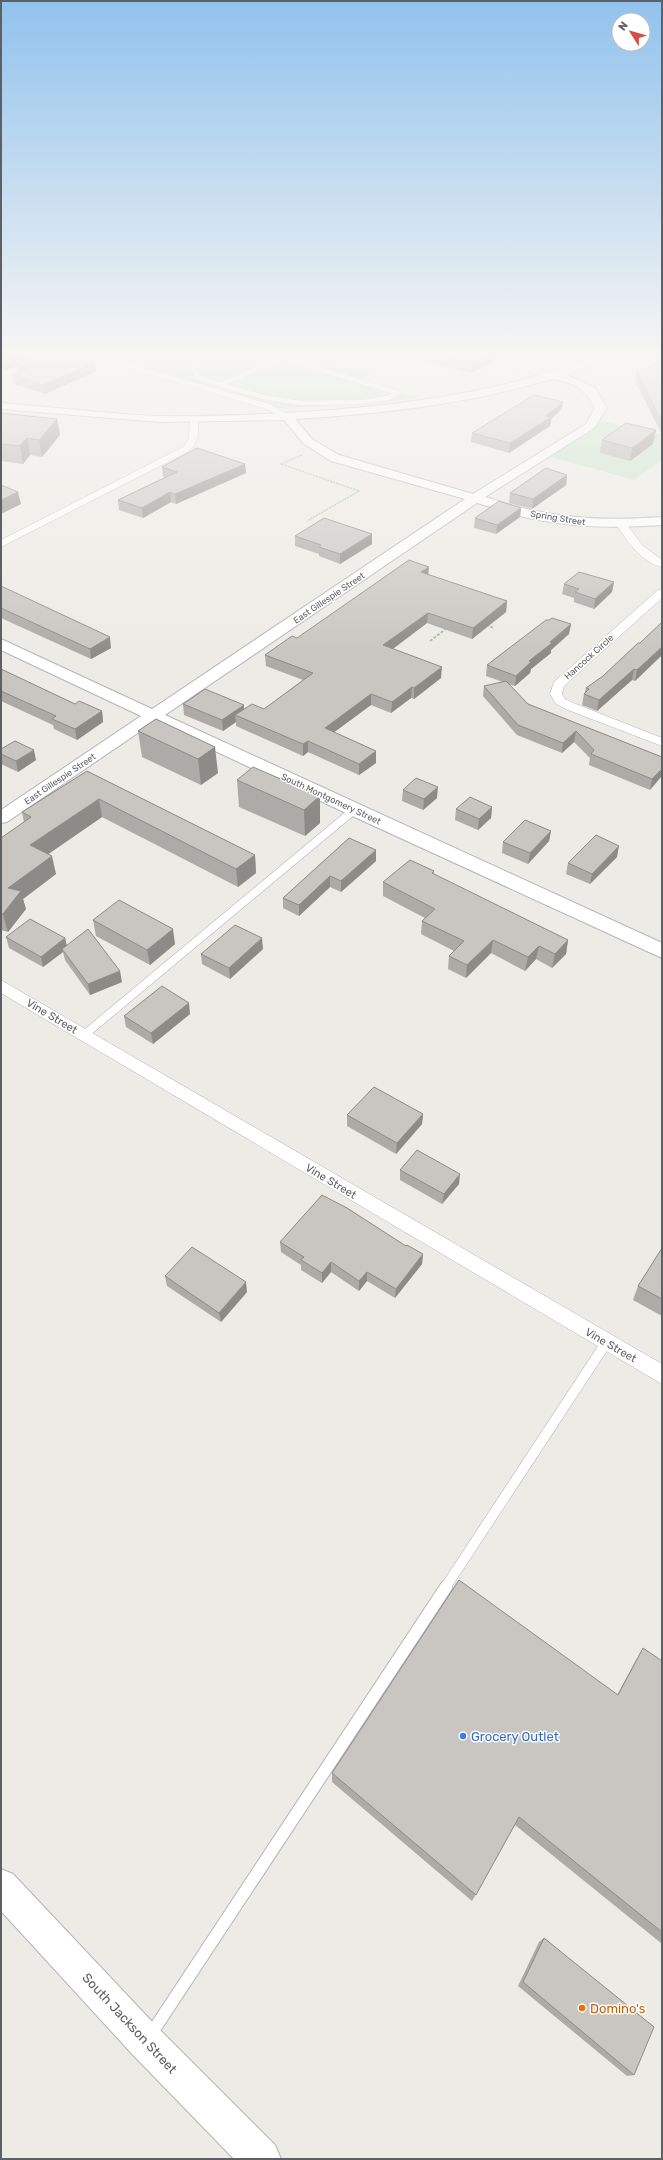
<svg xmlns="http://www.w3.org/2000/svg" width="663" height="2160" font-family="Rubik,sans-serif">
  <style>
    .green { fill: #c6e1c5 }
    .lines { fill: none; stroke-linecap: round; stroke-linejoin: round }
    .lane-far4-casing { stroke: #b2b5b8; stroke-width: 5.5 }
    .lane-far3-casing { stroke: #b2b5b8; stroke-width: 6 }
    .lane-far2-casing { stroke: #b2b5b8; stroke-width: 9 }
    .lane-far1-casing { stroke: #b2b5b8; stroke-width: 11 }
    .lane-casing { stroke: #b2b5b8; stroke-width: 14 }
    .street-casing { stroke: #b2b5b8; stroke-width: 1 }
    .secondary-casing { stroke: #b1b4b8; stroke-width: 2 }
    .path-far1 { stroke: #9fc2a9; stroke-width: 1.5; stroke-dasharray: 2 1; stroke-linecap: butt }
    .path { stroke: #9fc2a9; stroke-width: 2; stroke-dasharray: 3 1.5; stroke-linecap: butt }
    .lane-far4 { stroke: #fff; stroke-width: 4.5 }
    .lane-far3 { stroke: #fff; stroke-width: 5.5 }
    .lane-far2 { stroke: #fff; stroke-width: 8 }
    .lane-far1 { stroke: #fff; stroke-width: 10 }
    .lane { stroke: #fff; stroke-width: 12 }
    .street { fill: #fff; fill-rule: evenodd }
    .secondary { fill: #fff; fill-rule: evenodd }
    .wall { fill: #adaaa7 }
    .shaded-wall { fill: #8d8b88 }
    .building { fill: #c9c6c2; stroke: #8d8b88 }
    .shop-dot { fill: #3f7fe0; stroke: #fff; stroke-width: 1.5 }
    .food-dot { fill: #e8710a; stroke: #fff; stroke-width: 1.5 }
    .labels { text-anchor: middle; stroke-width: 3; stroke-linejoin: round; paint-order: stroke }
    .far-street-label { font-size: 9px; fill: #5d6064; stroke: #fff }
    .street-label { font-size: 11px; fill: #5d6064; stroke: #fff }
    .near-shop-label { font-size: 13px; fill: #366cbe; stroke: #fff; text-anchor: start }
    .near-food-label { font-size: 13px; fill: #c56008; stroke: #fff; text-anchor: start }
    .near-street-label { font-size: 13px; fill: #5d6064; stroke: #fff }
  </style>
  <rect width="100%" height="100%" fill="#edebe5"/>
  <g class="green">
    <polygon points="97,354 311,354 374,372 359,380 420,398 360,405 279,408"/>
    <polygon points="601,421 662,434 662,460 634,480 544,455 590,426"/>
  </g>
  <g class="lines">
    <defs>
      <g id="lane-far4">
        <polyline points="180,354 190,364 198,378 263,397 300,403 363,402 388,398 398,393 270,354"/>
        <polyline points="108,360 130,354"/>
        <polyline points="223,384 283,357"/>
      </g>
      <polyline id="lane-far3" points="352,811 354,810"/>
      <polyline id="lane-far2" points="84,1035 354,810"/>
      <polyline id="lane-far1" points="445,1588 606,1343"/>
      <polyline id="lane" points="151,2034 446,1587"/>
      <g id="street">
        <polygon points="50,354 62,354 1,378 1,373"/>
        <polygon points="82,354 96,354 270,404 291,416 284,418 264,408"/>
        <polygon points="466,354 480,354 557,376 553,378"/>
        <path d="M194,417L198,420C198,433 199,442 189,451L1,547V540L183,447L189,439L190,420Z"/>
        <path d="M621,521L625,522L642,545L662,560V567C641,562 627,541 616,524Z"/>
        <polygon points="662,589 662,598 564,686 562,694 565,699 576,704 662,738 662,746 568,710 556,704 550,694 554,682 658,590"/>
        <polygon points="1,980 662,1364 662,1384 1,993"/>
      </g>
      <g id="secondary">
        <path d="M601,354H616L567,375L595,388L607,408L594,428L485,497C502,502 519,508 536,511C578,520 619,520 662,517V525C618,528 576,528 533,519C514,515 495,508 477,503L165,715L662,943V958L348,814L154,722L7,822L1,823V810L141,716L1,650V639L152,709L465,499L331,461L304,444L284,420L159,422L1,409V403C54,407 107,414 159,416C202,417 245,415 287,413C398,406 497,395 601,354ZM552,379C575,383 584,388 595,408L586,424L473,494L339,455L312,439L295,419C382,414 469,404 552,379Z"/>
        <polygon points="1,1869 13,1874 159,2029 275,2145 281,2159 234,2159 133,2055 1,1911"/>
      </g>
    </defs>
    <use href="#lane-far4" class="lane-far4-casing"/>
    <use href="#lane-far3" class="lane-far3-casing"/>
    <use href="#lane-far2" class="lane-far2-casing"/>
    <use href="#lane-far1" class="lane-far1-casing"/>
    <use href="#lane" class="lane-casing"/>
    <use href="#street" class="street-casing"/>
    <use href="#secondary" class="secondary-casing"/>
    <polyline class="path-far1" points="302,455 281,464 359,491 307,521"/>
    <g class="path">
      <polyline points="486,625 494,628"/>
      <polyline points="430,641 447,628"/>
    </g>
    <use href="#lane-far4" class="lane-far4"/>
    <use href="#lane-far3" class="lane-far3"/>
    <use href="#lane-far2" class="lane-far2"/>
    <use href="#lane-far1" class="lane-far1"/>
    <use href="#lane" class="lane"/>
    <use href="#street" class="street"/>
    <use href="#secondary" class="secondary"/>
  </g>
  <g class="wall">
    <polygon points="1,354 96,371 45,394 14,384 12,375 17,373 16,366 6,370 1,368"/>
    <polygon points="376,354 510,354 501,358 493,356 492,363 471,373 402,355 392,359"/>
    <polygon points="662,361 662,435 635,381 637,372"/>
    <polygon points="561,410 551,419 550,426 509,453 471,442 472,433"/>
    <polygon points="1,413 57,419 60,435 42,457 30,455 23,464 1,461"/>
    <polygon points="656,430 653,444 630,461 600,453 602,440"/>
    <polygon points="245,464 246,473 176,504 171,502 143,518 119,510 118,500 165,477 163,477 162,467"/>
    <polygon points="567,475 566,485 532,509 509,503 510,493"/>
    <polygon points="521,508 520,517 496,534 474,528 475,518"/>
    <polygon points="372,534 372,544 340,564 319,556 319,554 295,546 295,536"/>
    <polygon points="428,575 507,601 506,612 472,639 427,623 393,649 441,678 414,699 411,698 391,713 371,705 334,732 376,751 376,763 359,775 308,752 303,756 236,726 236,722 223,731 184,715 183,704 244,709 264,709 303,680 266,666 265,655 297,638"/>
    <polygon points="614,582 612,592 594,609 574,602 574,598 562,594 564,584"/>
    <polygon points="1,586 111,648 91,659 1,618"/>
    <polygon points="549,620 571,624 569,634 551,650 551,653 531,669 530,673 515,686 508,684 528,704 662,757 650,790 589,765 590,758 574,742 562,753 517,735 483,696 484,686 503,682 486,676 487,665"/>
    <polygon points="662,622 662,655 635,681 632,680 597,711 582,705 584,694 585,692 586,688 603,676 640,643"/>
    <polygon points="1,669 75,704 102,711 103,722 77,740 54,729 53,725 1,701"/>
    <polygon points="156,719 218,773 201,785 142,757 138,731"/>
    <polygon points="1,749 36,760 18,772 1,764"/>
    <polygon points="87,771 255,855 256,873 238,887 102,817 48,854 56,874 23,899 26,909 8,932 1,930 1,838 24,822 22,812"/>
    <polygon points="237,780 320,796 320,823 305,836 239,807"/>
    <polygon points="403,790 437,798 423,810 402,801"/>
    <polygon points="492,807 491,818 478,830 455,820 456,809"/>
    <polygon points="551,831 549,841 528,864 502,853 503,842"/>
    <polygon points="349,838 376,861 341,892 330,887 299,916 283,908 283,898"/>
    <polygon points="617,857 590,884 566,874 568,863"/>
    <polygon points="434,871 434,875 568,940 566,954 552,968 536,959 525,971 491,953 466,978 448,969 449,956 454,951 421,934 422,921 425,918 383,896 383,882"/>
    <polygon points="93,920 175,944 150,965 96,936"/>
    <polygon points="6,937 65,938 67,946 122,982 90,995 65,960 63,952 43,967 9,948"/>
    <polygon points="263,949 230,979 202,964 201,954"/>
    <polygon points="190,1014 153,1044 126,1027 124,1016"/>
    <polygon points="423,1114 422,1124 396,1154 347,1126 347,1115"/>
    <polygon points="400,1170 459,1184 442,1204 400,1180"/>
    <polygon points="280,1242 406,1246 423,1254 422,1264 395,1298 367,1281 359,1291 331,1272 322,1283 301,1270 301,1265 281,1252"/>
    <polygon points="662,1248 662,1316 633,1300 638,1286"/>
    <polygon points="165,1276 247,1292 221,1322 167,1286"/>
    <polygon points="643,1648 662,1661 662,1943 661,1943 515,1825 472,1901 332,1782 332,1773 617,1695 636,1660"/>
    <polygon points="544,1938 634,2075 627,2076 518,1986 539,1942"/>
  </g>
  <g class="shaded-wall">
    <polygon points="7,354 45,354 16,365 16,366 6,370 3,356"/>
    <polygon points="393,354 402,354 392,359"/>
    <polygon points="491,354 493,354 492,363 471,373 472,364"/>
    <polygon points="502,354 510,354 501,358"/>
    <polygon points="95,362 96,371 45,394 43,385"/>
    <polygon points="563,402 561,410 551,419 550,426 509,453 510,443"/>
    <polygon points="57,419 60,435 42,457 39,440"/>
    <polygon points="656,430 653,444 630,461 632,448"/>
    <polygon points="27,438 30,455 23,464 20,446"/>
    <polygon points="245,464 246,473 176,504 175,494"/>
    <polygon points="567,475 566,485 532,509 533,499"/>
    <polygon points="18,492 21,504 1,514 1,500"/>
    <polygon points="170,492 171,502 143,518 142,508"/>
    <polygon points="521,508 520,517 496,534 497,525"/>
    <polygon points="372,534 372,544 340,564 340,554"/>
    <polygon points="429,567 428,578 421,572"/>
    <polygon points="614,582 612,592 594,609 595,599"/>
    <polygon points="507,601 506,612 472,639 473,628"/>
    <polygon points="428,613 427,623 383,656 383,645"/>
    <polygon points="571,624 569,634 551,650 551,653 531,669 530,673 515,686 516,676 529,661"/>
    <polygon points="110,637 111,648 91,659 90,649"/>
    <polygon points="662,647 662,655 635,681 637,670"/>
    <polygon points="442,667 441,678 414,699 414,688"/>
    <polygon points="634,669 632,680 597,711 599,700"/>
    <polygon points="412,687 411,698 391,713 392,702"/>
    <polygon points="371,694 371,705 325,739 325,728"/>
    <polygon points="244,705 244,715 235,715 236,722 223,731 222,720"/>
    <polygon points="102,711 103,722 77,740 75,729"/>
    <polygon points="576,731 574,742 562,753 563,743"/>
    <polygon points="308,741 308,752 303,756 303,744"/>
    <polygon points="215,747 218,773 201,785 198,759"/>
    <polygon points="34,750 36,760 18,772 16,761"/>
    <polygon points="376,751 376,763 359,775 359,764"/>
    <polygon points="662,769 662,776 650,790 652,779"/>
    <polygon points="438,787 437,798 423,810 424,799"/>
    <polygon points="320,796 320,823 305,836 304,810"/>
    <polygon points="99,799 102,817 34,864 30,845"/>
    <polygon points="492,807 491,818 478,830 479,819"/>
    <polygon points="551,831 549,841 528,864 530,853"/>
    <polygon points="619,846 617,857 590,884 592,874"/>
    <polygon points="376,850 376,861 341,892 341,881"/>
    <polygon points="255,855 256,873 238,887 236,869"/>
    <polygon points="52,856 56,874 23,899 26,909 8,932 3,914 8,888"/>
    <polygon points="330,876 330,887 299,916 299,905"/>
    <polygon points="173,929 175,944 150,965 147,950"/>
    <polygon points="65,938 67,948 62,949 63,952 43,967 41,957"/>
    <polygon points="262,938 263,949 230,979 229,968"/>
    <polygon points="493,940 491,953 466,978 467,965"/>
    <polygon points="568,940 566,954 552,968 555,954"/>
    <polygon points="539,946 536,959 525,971 528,957"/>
    <polygon points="120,971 122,982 90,995 88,984"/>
    <polygon points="189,1003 190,1014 153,1044 151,1033"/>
    <polygon points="423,1114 422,1124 396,1154 397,1143"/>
    <polygon points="460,1174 459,1184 442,1204 444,1194"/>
    <polygon points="423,1254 422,1264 395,1298 396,1289"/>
    <polygon points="331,1262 331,1272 322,1283 322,1273"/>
    <polygon points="367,1272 367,1281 359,1291 359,1281"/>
    <polygon points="246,1282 247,1292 221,1322 219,1313"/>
  </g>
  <g class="building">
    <polygon points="42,354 70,354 95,362 43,385 12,375 29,369 16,365"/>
    <polygon points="438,354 491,354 472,364"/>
    <polygon points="662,361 662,422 637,372"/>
    <polygon points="534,395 563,402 546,416 551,417 510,443 472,433"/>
    <polygon points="1,413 57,419 39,440 27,438 20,446 1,444"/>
    <polygon points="626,423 656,430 632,448 602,440"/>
    <polygon points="197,448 245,464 175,494 170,492 142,508 118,500 177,472 162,467"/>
    <polygon points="546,468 567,475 533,499 510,493"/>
    <polygon points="1,485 18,492 1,500"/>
    <polygon points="499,501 521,508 497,525 475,518"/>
    <polygon points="324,518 372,534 340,554 319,547 321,545 295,536"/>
    <polygon points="409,560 429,567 421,572 507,601 473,628 428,613 383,645 442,667 414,688 412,687 392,702 371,694 325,728 376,751 359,764 308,741 303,744 235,715 252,704 264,709 313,673 265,655 292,636 297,638"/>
    <polygon points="579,572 614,582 595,599 575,592 579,589 564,584"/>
    <polygon points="1,586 110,637 90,649 1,608"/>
    <polygon points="552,618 571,624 550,642 552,643 529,661 531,662 516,676 487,665 546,620 549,620"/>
    <polygon points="662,622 662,647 637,670 634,669 599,700 584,694 589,689 586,688 603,676 638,643 640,643"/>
    <polygon points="1,669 75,704 79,701 102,711 75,729 52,719 56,716 1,691"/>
    <polygon points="506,681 528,704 662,757 662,769 652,779 591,754 594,750 576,731 563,743 518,725 484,686"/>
    <polygon points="205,689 244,705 222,720 183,704"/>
    <polygon points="156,719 215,747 198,759 138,731"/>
    <polygon points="15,741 34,750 16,761 1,754 1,749"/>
    <polygon points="253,767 320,796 304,810 237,780"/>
    <polygon points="87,771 255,855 236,869 99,799 30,845 52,856 8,888 21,891 3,914 1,913 1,838 31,817 22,812"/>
    <polygon points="416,778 438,787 424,799 403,790"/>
    <polygon points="470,797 492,807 479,819 456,809"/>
    <polygon points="525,820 551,831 530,853 503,842"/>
    <polygon points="596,835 619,846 592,874 568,863"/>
    <polygon points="349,838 376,850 341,881 330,876 299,905 283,898"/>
    <polygon points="410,860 434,871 432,873 568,940 555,954 539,946 528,957 493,940 467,965 449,956 464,941 422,921 435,909 383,882"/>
    <polygon points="119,900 173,929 147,950 93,920"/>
    <polygon points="30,919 65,938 41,957 6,937"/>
    <polygon points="235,925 262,938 229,968 201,954"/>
    <polygon points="88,929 120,971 88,984 62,949"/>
    <polygon points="162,986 189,1003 151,1033 124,1016"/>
    <polygon points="374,1087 423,1114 397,1143 347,1115"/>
    <polygon points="417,1150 460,1174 444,1194 400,1170"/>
    <polygon points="322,1195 347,1208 406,1246 407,1245 423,1254 396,1289 367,1272 359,1281 331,1262 322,1273 301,1260 304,1257 280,1242"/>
    <polygon points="192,1247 246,1282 219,1313 165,1276"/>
    <polygon points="662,1248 662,1299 638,1286"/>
    <polygon points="459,1580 618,1695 643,1648 662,1661 662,1932 519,1817 476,1895 332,1773"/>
    <polygon points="544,1938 654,2027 634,2075 523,1982"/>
  </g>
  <linearGradient id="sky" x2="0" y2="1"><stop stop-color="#91c2ed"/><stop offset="0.54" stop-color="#f7f6f3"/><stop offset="1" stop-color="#f7f6f3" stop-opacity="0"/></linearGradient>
  <rect width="663" height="657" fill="url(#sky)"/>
  <circle class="shop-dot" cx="463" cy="1736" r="4"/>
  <circle class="food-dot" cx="582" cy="2008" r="4"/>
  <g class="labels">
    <g class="far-street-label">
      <text transform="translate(558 518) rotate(9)" y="3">Spring Street</text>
      <text transform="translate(329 598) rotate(-34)" y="3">East Gillespie Street</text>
      <text transform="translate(589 657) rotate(-42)" y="3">Hancock Circle</text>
      <text transform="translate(60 779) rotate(-34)" y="3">East Gillespie Street</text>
      <text transform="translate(331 799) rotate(25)" y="3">South Montgomery Street</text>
    </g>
    <g class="street-label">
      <text transform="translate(52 1016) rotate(31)" y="4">Vine Street</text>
      <text transform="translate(331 1181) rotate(31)" y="4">Vine Street</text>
      <text transform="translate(611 1345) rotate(30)" y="4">Vine Street</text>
    </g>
    <g class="near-shop-label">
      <text x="471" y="1741">Grocery Outlet</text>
    </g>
    <g class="near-food-label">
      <text x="590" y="2013">Domino's</text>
    </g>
    <g class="near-street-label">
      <text transform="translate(130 2023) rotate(47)" y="5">South Jackson Street</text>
    </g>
  </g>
  <rect width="663" height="2160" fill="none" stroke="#5d6064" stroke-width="4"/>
  <g transform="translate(631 32) rotate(307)"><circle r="19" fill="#ffffff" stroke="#bebfc1"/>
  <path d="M0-3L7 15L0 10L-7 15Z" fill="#d24e46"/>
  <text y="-6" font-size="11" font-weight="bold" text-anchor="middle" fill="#5d6064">N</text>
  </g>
</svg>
